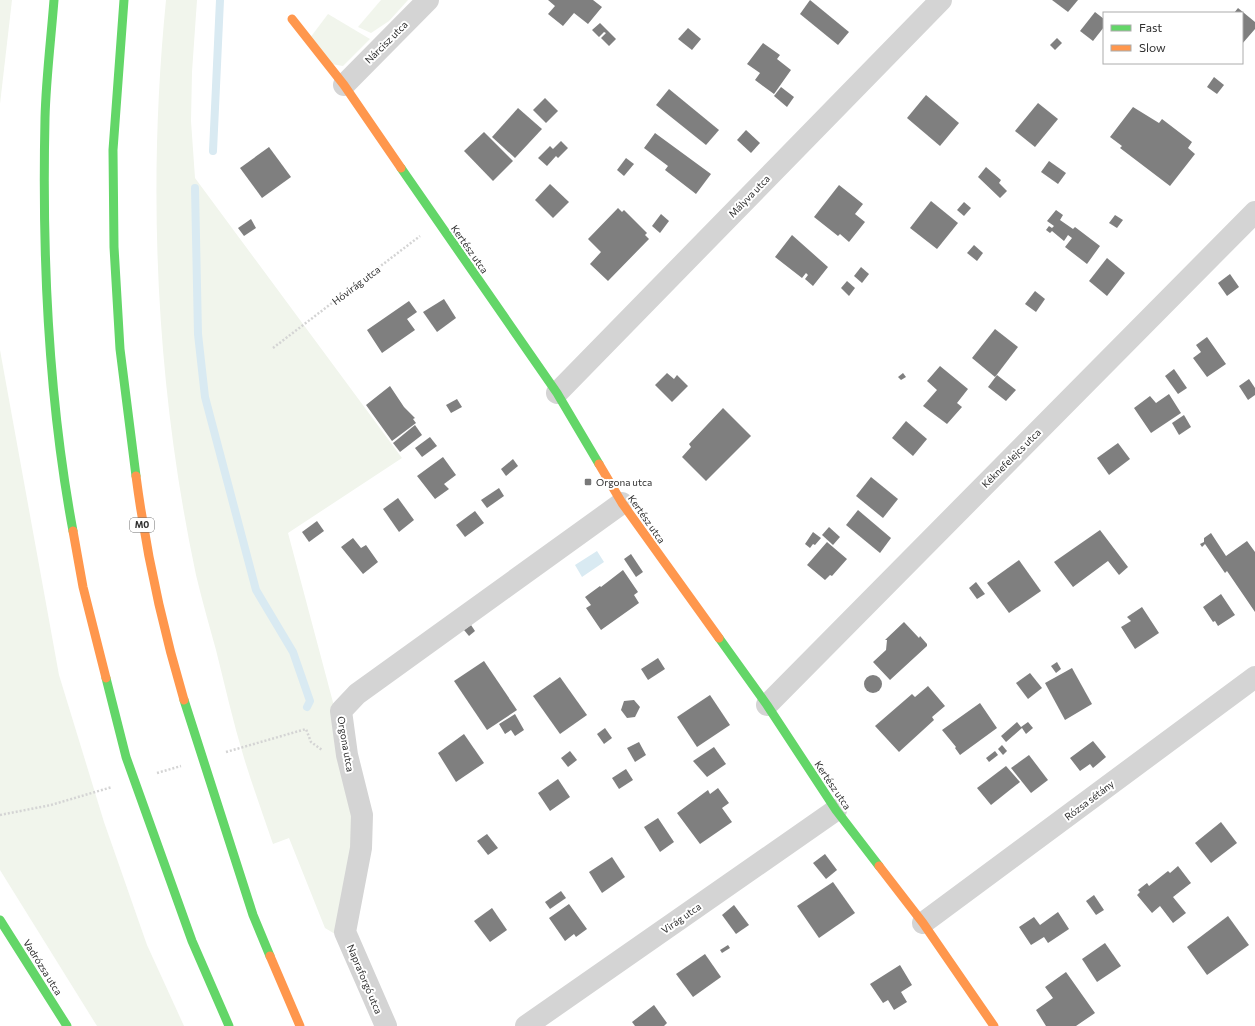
<svg xmlns="http://www.w3.org/2000/svg" width="1255" height="1026" font-family="Commissioner,sans-serif">
  <style>
    .green { fill: #f1f5ec }
    .water { fill: #d9eaf2 }
    .lines { fill: none; stroke-linecap: round; stroke-linejoin: round }
    .stream { stroke: #d9eaf2; stroke-width: 8 }
    .building { fill: #7f7f7f }
    .path { stroke: #d4d4d4; stroke-width: 2.5; stroke-dasharray: 2 2; stroke-linecap: butt }
    .street { stroke: #d4d4d4; stroke-width: 22 }
    .fast { stroke: #63d668; stroke-width: 9 }
    .slow { stroke: #ff974d; stroke-width: 9 }
    .poi-dot { fill: #787878; stroke: #fff; stroke-width: 1.5 }
    .labels { text-anchor: middle; stroke-width: 4; stroke-linejoin: round; paint-order: stroke }
    .shield { fill: #fff; stroke: #6d6d6d; stroke-width: 1 }
    .shield-label { font-size: 9px; font-weight: bold; fill: #2f2f2f }
    .street-label { font-size: 10px; fill: #2f2f2f; stroke: #fff }
    .poi-label { font-size: 10px; fill: #2f2f2f; stroke: #fff; text-anchor: start }
  </style>
  <rect width="100%" height="100%" fill="#fff"/>
  <g class="green">
    <polygon points="0,0 12,0 0,104"/>
    <path d="M166,0H197L192,72L191,121L195,178L402,458L288,533L347,755L356,850L335,934L325,928L289,838L273,844C263,815 253,787 244,758C233,722 225,686 216,650C209,625 202,600 196,575C156,386 147,191 166,0Z"/>
    <polygon points="381,0 408,0 389,21 371,33 358,27"/>
    <polygon points="328,14 370,39 343,66 325,63 310,38"/>
    <polygon points="0,350 59,675 104,822 147,945 184,1026 97,1026 0,870"/>
  </g>
  <polygon class="water" points="597,551 604,562 582,577 575,565"/>
  <g class="lines">
    <g class="stream">
      <polyline points="213,151 220,0"/>
      <polyline points="195,188 198,334 205,397 256,590 293,652 310,701 307,707"/>
    </g>
  </g>
  <g class="building">
    <polygon points="548,0 593,0 602,7 588,24 574,13 563,26 548,14 555,6"/>
    <polygon points="810,0 849,32 838,45 800,14"/>
    <polygon points="1052,0 1078,0 1068,12"/>
    <polygon points="1238,8 1255,22 1255,29 1242,44 1242,13 1234,13"/>
    <polygon points="1095,12 1104,19 1104,27 1093,41 1080,31"/>
    <polygon points="600,23 616,39 609,46 601,38 606,33 604,32 599,37 592,30"/>
    <polygon points="688,28 701,39 692,50 678,39"/>
    <polygon points="1057,38 1062,43 1055,50 1050,45"/>
    <polygon points="763,43 780,55 777,59 791,70 774,94 755,80 760,73 747,64"/>
    <polygon points="1214,77 1224,85 1217,94 1207,87"/>
    <polygon points="781,87 794,97 787,107 774,96"/>
    <polygon points="669,89 719,130 706,145 656,105"/>
    <polygon points="926,95 959,123 940,146 907,118"/>
    <polygon points="545,98 558,111 546,123 533,110"/>
    <polygon points="1038,103 1058,119 1035,147 1015,131"/>
    <polygon points="1133,107 1159,123 1162,119 1192,142 1188,148 1195,154 1170,186 1120,148 1122,146 1110,137"/>
    <polygon points="518,108 542,129 515,158 492,137"/>
    <polygon points="746,130 760,143 751,153 737,140"/>
    <polygon points="484,132 513,161 493,181 464,151"/>
    <polygon points="655,133 711,174 696,194 665,170 668,166 644,148"/>
    <polygon points="561,141 568,148 558,158 556,156 547,166 538,158 550,146 553,149"/>
    <polygon points="269,147 291,177 262,198 240,168"/>
    <polygon points="626,158 634,164 624,176 617,170"/>
    <polygon points="1049,161 1066,173 1058,184 1041,172"/>
    <polygon points="986,167 1001,180 999,183 1007,191 1000,198 978,177"/>
    <polygon points="550,184 569,202 553,218 535,200"/>
    <polygon points="839,185 863,204 855,214 865,222 849,242 840,234 838,236 814,217"/>
    <polygon points="931,201 958,223 937,249 910,228"/>
    <polygon points="964,202 971,208 964,216 957,210"/>
    <polygon points="618,208 622,212 624,210 647,233 645,235 649,239 608,281 590,264 601,252 588,239"/>
    <polygon points="1056,210 1063,215 1060,220 1073,229 1075,227 1100,246 1087,264 1065,247 1072,238 1068,235 1064,241 1052,231 1050,233 1046,230 1049,226 1052,228 1054,226 1047,221"/>
    <polygon points="661,214 669,221 660,233 652,226"/>
    <polygon points="1115,215 1123,220 1117,228 1109,223"/>
    <polygon points="251,219 256,228 244,236 238,228"/>
    <polygon points="792,235 828,267 813,286 805,279 808,275 806,273 802,278 775,257"/>
    <polygon points="974,245 983,253 977,261 967,253"/>
    <polygon points="1107,258 1125,273 1107,296 1089,281"/>
    <polygon points="861,267 869,274 862,283 854,276"/>
    <polygon points="1230,274 1239,287 1227,296 1218,283"/>
    <polygon points="847,281 855,288 849,296 841,288"/>
    <polygon points="1035,291 1045,299 1036,312 1025,304"/>
    <polygon points="444,299 456,318 437,332 423,312"/>
    <polygon points="409,301 417,312 407,319 415,330 382,353 367,330"/>
    <polygon points="995,329 1018,347 995,377 972,358"/>
    <polygon points="1207,337 1226,364 1207,377 1193,358 1201,352 1196,345"/>
    <polygon points="940,366 968,389 957,403 962,407 947,424 923,406 937,390 927,381"/>
    <polygon points="1174,369 1187,388 1178,394 1165,376"/>
    <polygon points="667,373 674,379 677,375 688,386 672,402 655,385"/>
    <polygon points="903,373 906,377 901,380 898,377"/>
    <polygon points="997,375 1016,390 1006,401 988,387"/>
    <polygon points="1249,379 1255,388 1255,395 1248,400 1239,386"/>
    <polygon points="390,386 404,407 415,418 413,419 416,423 392,441 366,405"/>
    <polygon points="1169,394 1181,413 1151,433 1134,408 1150,396 1156,403"/>
    <polygon points="457,399 462,407 451,413 446,405"/>
    <polygon points="723,408 751,436 706,481 682,457 691,447 689,444"/>
    <polygon points="1184,415 1191,427 1179,435 1172,423"/>
    <polygon points="906,421 927,439 913,456 892,438"/>
    <polygon points="415,425 422,435 400,452 393,443"/>
    <polygon points="430,437 437,446 422,457 415,448"/>
    <polygon points="1118,443 1130,459 1109,475 1097,458"/>
    <polygon points="443,457 456,475 444,484 449,489 435,499 417,476"/>
    <polygon points="513,459 518,466 506,476 501,469"/>
    <polygon points="871,477 898,499 883,518 856,496"/>
    <polygon points="499,488 504,496 487,508 481,500"/>
    <polygon points="398,498 414,520 399,532 383,509"/>
    <polygon points="858,510 891,538 880,553 846,525"/>
    <polygon points="475,511 484,523 465,537 456,525"/>
    <polygon points="317,521 324,531 309,542 302,532"/>
    <polygon points="829,527 840,537 833,545 822,535"/>
    <polygon points="1100,530 1128,567 1119,575 1108,561 1073,587 1054,562"/>
    <polygon points="813,532 821,538 815,545 813,544 810,548 805,544"/>
    <polygon points="1211,533 1226,556 1247,541 1255,552 1255,612 1227,571 1225,573 1205,544 1202,547 1200,544 1204,542 1204,538"/>
    <polygon points="353,538 361,548 366,545 378,562 363,574 341,547"/>
    <polygon points="827,542 847,559 832,576 830,575 825,580 807,565"/>
    <polygon points="631,554 643,572 636,577 624,559"/>
    <polygon points="1019,560 1041,591 1009,613 987,583"/>
    <polygon points="623,570 638,592 634,595 639,603 601,630 586,608 591,605 585,597 600,586 601,587"/>
    <polygon points="976,582 985,594 977,599 969,588"/>
    <polygon points="1221,594 1235,615 1218,626 1215,621 1213,622 1203,607"/>
    <polygon points="1142,607 1159,633 1135,649 1121,627 1131,621 1127,617"/>
    <polygon points="904,622 919,638 920,636 927,644 927,646 890,680 873,662 886,650 887,640 885,640"/>
    <polygon points="471,625 475,631 469,636 464,630"/>
    <polygon points="658,658 665,669 648,680 641,669"/>
    <polygon points="484,661 517,710 487,730 454,681"/>
    <polygon points="1057,662 1061,669 1056,673 1051,666"/>
    <polygon points="1072,668 1092,704 1065,720 1045,683"/>
    <polygon points="1030,673 1042,688 1028,699 1016,683"/>
    <circle cx="873" cy="684" r="9"/>
    <polygon points="560,677 587,715 560,734 533,696"/>
    <polygon points="928,686 945,706 932,717 934,720 899,752 875,726 912,694 915,697"/>
    <polygon points="710,695 730,725 697,747 677,717"/>
    <polygon points="634,700 640,707 635,717 627,718 621,710 624,701"/>
    <polygon points="980,703 997,728 960,755 955,748 956,747 942,730"/>
    <polygon points="515,714 524,730 515,736 511,730 505,734 499,724"/>
    <polygon points="1017,722 1021,727 1028,722 1033,728 1026,734 1022,728 1006,742 1001,736"/>
    <polygon points="605,728 612,738 604,744 597,734"/>
    <polygon points="464,734 484,763 456,782 438,753"/>
    <polygon points="1093,741 1106,757 1093,768 1090,764 1080,771 1070,758"/>
    <polygon points="639,742 646,755 635,762 627,748"/>
    <polygon points="1002,745 1007,751 1003,755 998,749"/>
    <polygon points="714,747 726,764 707,777 693,761"/>
    <polygon points="570,751 577,760 568,767 561,758"/>
    <polygon points="995,751 998,755 989,762 986,758"/>
    <polygon points="1029,755 1048,780 1031,793 1011,768"/>
    <polygon points="1006,766 1020,782 991,805 977,788"/>
    <polygon points="626,769 633,780 619,789 612,778"/>
    <polygon points="558,779 570,797 550,811 538,793"/>
    <polygon points="718,788 729,803 722,808 732,822 700,844 677,813 708,790 710,794"/>
    <polygon points="658,818 674,842 660,852 644,827"/>
    <polygon points="1221,822 1237,843 1211,863 1195,843"/>
    <polygon points="487,834 498,848 488,855 477,841"/>
    <polygon points="825,854 837,870 826,879 813,863"/>
    <polygon points="612,857 625,877 602,893 589,872"/>
    <polygon points="1178,866 1191,883 1173,897 1186,913 1173,923 1160,906 1152,913 1137,895 1140,892 1138,890 1147,883 1149,886 1168,871 1170,873"/>
    <polygon points="833,882 855,913 819,938 797,906"/>
    <polygon points="561,891 566,898 550,909 545,902"/>
    <polygon points="1094,895 1104,910 1096,915 1086,901"/>
    <polygon points="569,904 587,929 576,937 574,934 565,941 549,918"/>
    <polygon points="734,905 749,925 736,934 722,915"/>
    <polygon points="492,908 507,930 490,942 474,921"/>
    <polygon points="1058,912 1069,929 1048,943 1044,937 1031,945 1019,927 1034,917 1040,925"/>
    <polygon points="1228,916 1249,945 1207,975 1187,947"/>
    <polygon points="1105,943 1121,966 1097,982 1082,959"/>
    <polygon points="728,945 730,948 722,953 720,950"/>
    <polygon points="705,954 721,977 693,997 676,974"/>
    <polygon points="900,965 912,985 901,992 907,1002 894,1010 888,1000 883,1003 870,984"/>
    <polygon points="1066,972 1095,1013 1076,1026 1046,1026 1036,1010 1053,998 1045,987"/>
    <polygon points="654,1005 667,1023 664,1026 635,1026 632,1022"/>
  </g>
  <g class="lines">
    <g class="path">
      <polyline points="273,348 420,236"/>
      <polyline points="226,752 306,729 311,742 322,750"/>
      <polyline points="157,773 181,766"/>
      <polyline points="0,815 51,805 112,787"/>
    </g>
    <g class="street">
      <polyline points="344,85 428,0"/>
      <polyline points="557,393 941,0"/>
      <polyline points="767,705 1255,212"/>
      <polyline points="923,923 1255,677"/>
      <polyline points="386,1026 345,932 361,848 362,815 347,755 341,711 357,694 622,503"/>
      <polyline points="526,1026 836,810"/>
    </g>
    <g class="fast">
      <path d="M54,0C51,39 46,79 45,118C42,253 48,397 73,531"/>
      <polyline points="124,0 113,150 114,247 120,349 136,476"/>
      <polyline points="401,168 557,393 599,464"/>
      <polyline points="719,638 767,705 836,810 879,866"/>
      <polyline points="106,678 126,757 192,941 229,1026"/>
      <polyline points="184,700 253,915 270,956"/>
      <polyline points="0,920 67,1026"/>
    </g>
    <g class="slow">
      <polyline points="292,19 344,85 401,168"/>
      <polyline points="599,464 622,503 719,638"/>
      <path d="M136,476C146,552 162,626 184,700"/>
      <polyline points="73,531 83,587 106,678"/>
      <polyline points="879,866 923,923 994,1026"/>
      <polyline points="270,956 300,1026"/>
    </g>
  </g>
  <rect class="poi-dot" x="584" y="478" width="8" height="8" rx="2"/>
  <g class="labels">
    <rect class="shield" x="130" y="518" width="24" height="14" rx="3"/>
    <g class="shield-label">
      <text x="142" y="528">M0</text>
    </g>
    <g class="street-label">
      <text transform="translate(386 42) rotate(-45)" y="4">Nárcisz utca</text>
      <text transform="translate(749 196) rotate(-46)" y="4">Mályva utca</text>
      <text transform="translate(470 249) rotate(55)" y="4">Kertész utca</text>
      <text transform="translate(356 285) rotate(-37)" y="4">Hóvirág utca</text>
      <text transform="translate(1011 458) rotate(-45)" y="4">Kéknefelejcs utca</text>
      <text transform="translate(647 519) rotate(55)" y="4">Kertész utca</text>
      <text transform="translate(346 744) rotate(80)" y="4">Orgona utca</text>
      <text transform="translate(833 785) rotate(56)" y="4">Kertész utca</text>
      <text transform="translate(1089 800) rotate(-37)" y="4">Rózsa sétány</text>
      <text transform="translate(681 918) rotate(-35)" y="4">Virág utca</text>
      <text transform="translate(43 967) rotate(58)" y="4">Vadrózsa utca</text>
      <text transform="translate(365 979) rotate(67)" y="4">Napraforgó utca</text>
    </g>
    <g class="poi-label">
      <text x="596" y="486">Orgona utca</text>
    </g>
  </g>
  <rect x="1103" y="12" width="140" height="52" fill="#ffffff" stroke="#acacac"/>
  <rect x="1111" y="25" width="20" height="6" fill="#63d668" stroke="#acacac"/>
  <text x="1139" y="32" font-size="12" fill="#2f2f2f">Fast</text>
  <rect x="1111" y="45" width="20" height="6" fill="#ff974d" stroke="#acacac"/>
  <text x="1139" y="52" font-size="12" fill="#2f2f2f">Slow</text>
</svg>
